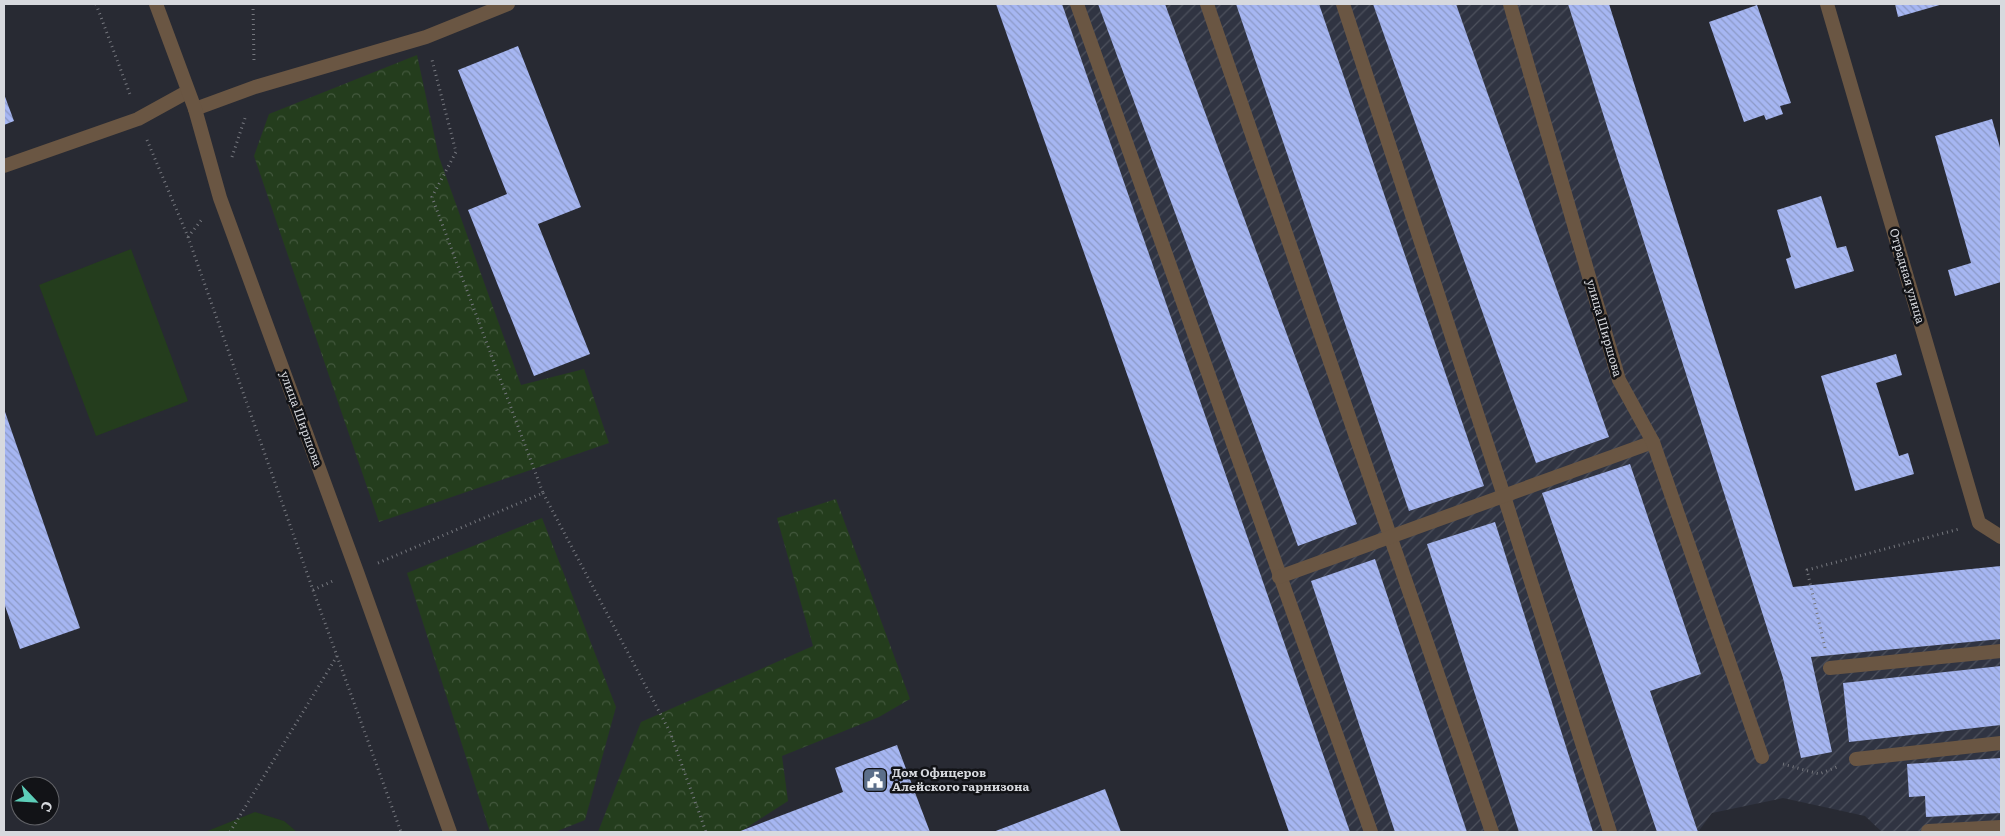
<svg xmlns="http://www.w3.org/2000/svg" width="2005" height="836" font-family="Literata,serif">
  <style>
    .industrial { fill: url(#industrial-furrows) }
    .grass { fill: #243d1d }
    .forest { fill: url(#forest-crowns) }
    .building { fill: url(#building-back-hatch) }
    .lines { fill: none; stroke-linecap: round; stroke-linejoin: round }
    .path { stroke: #75777e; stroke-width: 3; stroke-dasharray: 1 4; stroke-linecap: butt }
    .service { stroke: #6a5643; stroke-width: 14 }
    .minor { stroke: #6a5643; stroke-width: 14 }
    .labels { text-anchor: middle; stroke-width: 5; stroke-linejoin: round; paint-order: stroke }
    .street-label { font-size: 12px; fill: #d7d9de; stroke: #121317 }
    .poi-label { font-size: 12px; font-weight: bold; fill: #d7d9de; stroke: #121317; text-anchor: start }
  </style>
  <defs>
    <pattern id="industrial-furrows" width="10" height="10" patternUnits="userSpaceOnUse" patternTransform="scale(1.25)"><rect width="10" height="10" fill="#303442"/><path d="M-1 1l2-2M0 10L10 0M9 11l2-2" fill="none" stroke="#4d515d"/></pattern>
    <pattern id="forest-crowns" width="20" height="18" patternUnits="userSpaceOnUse" patternTransform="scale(1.25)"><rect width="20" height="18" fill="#243d1d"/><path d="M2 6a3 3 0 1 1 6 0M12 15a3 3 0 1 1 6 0" fill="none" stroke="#43583d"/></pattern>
    <pattern id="building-back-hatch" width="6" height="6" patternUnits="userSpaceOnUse" patternTransform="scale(1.25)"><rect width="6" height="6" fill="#a6b6f2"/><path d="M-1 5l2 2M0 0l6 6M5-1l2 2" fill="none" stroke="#8c99c6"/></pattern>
  </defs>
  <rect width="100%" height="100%" fill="#282a33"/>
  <polygon class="industrial" points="1006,4 1609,4 1793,587 2001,566 2001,832 1882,832 1865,816 1783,798 1712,813 1698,832 1289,832 1113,333"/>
  <g class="grass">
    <polygon points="131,249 188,401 96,436 39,285"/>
    <polygon points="255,812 284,821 297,832 205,832"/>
  </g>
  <g class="forest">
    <polygon points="417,55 439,157 521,385 584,369 609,443 379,522 254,156 269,114"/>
    <polygon points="836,499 910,699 879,717 782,756 788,801 740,832 598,832 641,722 813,646 777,518"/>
    <polygon points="542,518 616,707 585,820 555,832 490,832 407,573"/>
  </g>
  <g class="building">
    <polygon points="996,4 1062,4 1350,832 1289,832"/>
    <polygon points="1098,4 1165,4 1357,524 1298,546"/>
    <polygon points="1236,4 1319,4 1484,486 1409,511"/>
    <polygon points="1373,4 1456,4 1609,437 1536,463"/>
    <polygon points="1568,4 1609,4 1793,587 2001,566 2001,639 1811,657 1832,752 1801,758 1783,678"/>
    <polygon points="1895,4 1943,4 1898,17"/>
    <polygon points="1757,5 1791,103 1780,106 1783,114 1766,120 1764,115 1744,122 1709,22"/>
    <polygon points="518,46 581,207 538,224 590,354 534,376 468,210 507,194 458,70"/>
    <polygon points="4,94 14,121 4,125"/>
    <polygon points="1992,119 2001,151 2001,282 1955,296 1948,270 1971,263 1935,136"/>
    <polygon points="1821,196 1837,248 1846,246 1854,271 1795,289 1786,259 1791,257 1777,210"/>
    <polygon points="1896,354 1902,375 1876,383 1899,456 1908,453 1914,474 1855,491 1821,376"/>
    <polygon points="4,409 80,628 20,649 4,603"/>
    <polygon points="1630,464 1701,674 1650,691 1698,832 1657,832 1542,493"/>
    <polygon points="1495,522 1593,832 1519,832 1427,544"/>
    <polygon points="1375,559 1467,832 1395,832 1311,581"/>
    <polygon points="2001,666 2001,725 1849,742 1843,683"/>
    <polygon points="897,745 930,832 738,832 843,792 835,768"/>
    <polygon points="2001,758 2001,813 1926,817 1925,796 1909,797 1907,764"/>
    <polygon points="1105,789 1121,832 993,832"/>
  </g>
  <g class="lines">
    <g class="path">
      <polyline points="96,4 131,97"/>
      <polyline points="253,4 254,63"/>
      <polyline points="147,140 188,237 313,590 401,832"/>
      <polyline points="232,157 246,115"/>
      <polyline points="188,237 203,218"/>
      <polyline points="543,493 670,732 706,832"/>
      <polyline points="378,563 543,493 432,197 456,152 432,60"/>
      <polyline points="313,590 335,580"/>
      <polyline points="1825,648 1807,570 1959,529"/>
      <polyline points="1783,764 1819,774 1837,767"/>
      <polyline points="230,832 337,656"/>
    </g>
    <g class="service">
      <polyline points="1077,4 1371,832"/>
      <polyline points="1207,4 1492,832"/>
      <polyline points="1343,4 1504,496 1610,832"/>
      <polyline points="195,109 255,87 426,37 508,4"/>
      <polyline points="4,166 138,119 187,92"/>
      <polyline points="1279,577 1653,442"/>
      <polyline points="1830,668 2001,651"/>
      <polyline points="1856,759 2001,743"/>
      <polyline points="1928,831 2001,827"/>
    </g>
    <g class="minor">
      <polyline points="156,4 195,109 220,198 357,572 450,832"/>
      <polyline points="1510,4 1619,380 1653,442 1762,757"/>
      <polyline points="1827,4 1979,523 2001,537"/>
    </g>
  </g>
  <defs>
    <symbol id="civic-square" viewBox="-11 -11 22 22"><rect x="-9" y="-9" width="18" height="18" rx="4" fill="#5c6f8a" stroke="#121317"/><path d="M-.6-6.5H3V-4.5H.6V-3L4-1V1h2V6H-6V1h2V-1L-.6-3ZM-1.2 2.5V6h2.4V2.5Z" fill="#fff"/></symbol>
  </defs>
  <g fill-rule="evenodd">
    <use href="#civic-square" x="861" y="766" width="28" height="28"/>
  </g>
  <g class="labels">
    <g class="street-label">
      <text transform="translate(1907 276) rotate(74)" y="4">Отрадная улица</text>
      <text transform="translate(1604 328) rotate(74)" y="4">улица Ширшова</text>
      <text transform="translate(301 419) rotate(70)" y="4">улица Ширшова</text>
    </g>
    <g class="poi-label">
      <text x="892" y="777">Дом Офицеров<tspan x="892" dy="14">Алейского гарнизона</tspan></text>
    </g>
  </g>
  <rect width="2005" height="836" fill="none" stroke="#d7d9de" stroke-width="10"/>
  <g transform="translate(35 801) rotate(115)"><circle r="24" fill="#121317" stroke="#616267"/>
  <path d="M0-4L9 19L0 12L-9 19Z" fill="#5dceb9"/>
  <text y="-8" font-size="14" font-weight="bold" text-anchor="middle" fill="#d7d9de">С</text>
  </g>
</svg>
